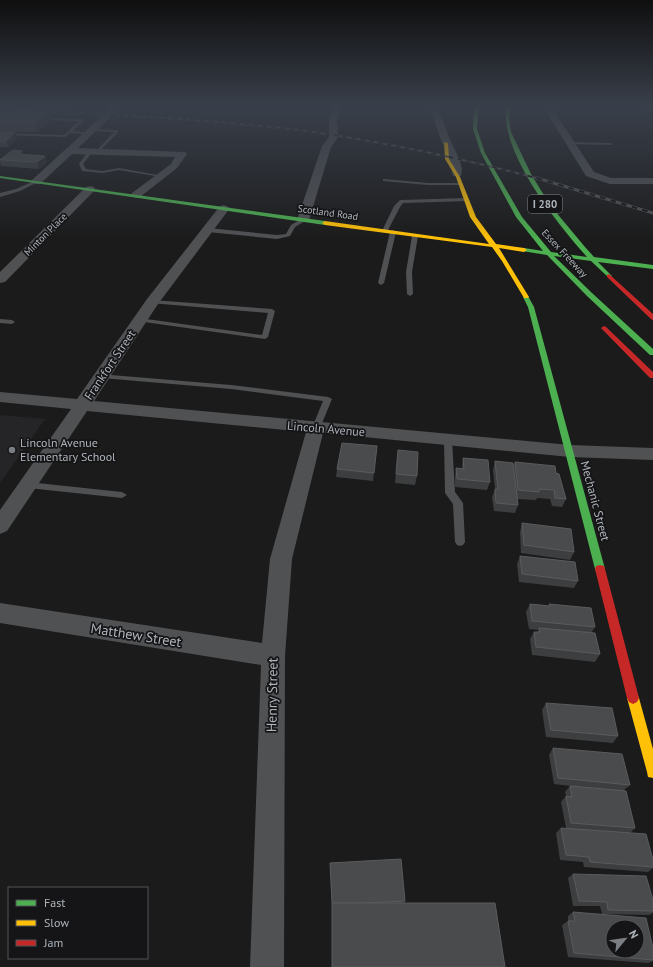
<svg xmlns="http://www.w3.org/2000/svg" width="653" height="967" font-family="'PT Sans',sans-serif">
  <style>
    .built { fill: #252527 }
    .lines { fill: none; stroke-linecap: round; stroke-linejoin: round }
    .lane { fill: #505153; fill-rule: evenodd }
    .street { fill: #505153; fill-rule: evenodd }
    .fast { fill: #4caf50; fill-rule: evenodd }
    .slow { fill: #ffc107; fill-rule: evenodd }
    .jam { fill: #c62828; fill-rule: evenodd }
    .rail-far1-casing { stroke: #505152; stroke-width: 2 }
    .rail-casing { stroke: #505152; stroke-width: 3 }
    .rail-far1 { stroke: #151517; stroke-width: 1.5; stroke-dasharray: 4.5; stroke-linecap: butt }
    .rail { stroke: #151517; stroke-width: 2; stroke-dasharray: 5.5; stroke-linecap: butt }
    .wall { fill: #3d3e3f }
    .shaded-wall { fill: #2b2b2b }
    .building { fill: #4a4b4c; stroke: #595b5e; fill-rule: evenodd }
    .poi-dot { fill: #7b7e82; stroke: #151517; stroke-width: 1.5 }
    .labels { text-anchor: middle; stroke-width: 3.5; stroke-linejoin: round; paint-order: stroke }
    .far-street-label { font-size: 10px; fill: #aeb4ba; stroke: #151517 }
    .shield { fill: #151517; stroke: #808489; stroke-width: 1 }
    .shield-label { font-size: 11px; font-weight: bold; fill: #aeb4ba }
    .street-label { font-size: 12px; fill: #aeb4ba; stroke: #151517 }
    .poi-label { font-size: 12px; fill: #aeb4ba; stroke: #151517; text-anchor: start }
    .near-street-label { font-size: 14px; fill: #aeb4ba; stroke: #151517 }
  </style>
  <rect width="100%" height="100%" fill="#1b1b1b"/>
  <polygon class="built" points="0,415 45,419 0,483"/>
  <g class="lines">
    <g class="lane">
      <polygon points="39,118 84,119 84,121 73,131 92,133 90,134 70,133 65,137 0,135 0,133 64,135 79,121 38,120"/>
      <polygon points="91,129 117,130 119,131 98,153 96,151 114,132 92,131"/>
      <polygon points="569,142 611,143 613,144 611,145 567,144"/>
      <polygon points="89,150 93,151 83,164 86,169 102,171 119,168 163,176 161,177 119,170 102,173 82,171 79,164"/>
      <polygon points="385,179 428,183 460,183 462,184 460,185 428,185 383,181 383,179"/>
      <polygon points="34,181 38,182 20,191 0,197 0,193 16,189"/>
      <polygon points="466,198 468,199 468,201 403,203 400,207 387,232 382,231 394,206 400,200"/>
      <polygon points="303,218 305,219 305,221 295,227 290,236 277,239 208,232 205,230 208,228 277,235 286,234 291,225"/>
      <polygon points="393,230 396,232 384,283 381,285 378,283 390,232"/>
      <polygon points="415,234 418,236 412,272 413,294 410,296 407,294 406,272 412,236"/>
      <polygon points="152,300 272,309 275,311 268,337 265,339 137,321 136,320 139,318 262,335 268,313 150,303 149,302"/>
      <polygon points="0,319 12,320 15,322 12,324 0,323"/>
      <polygon points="99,374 231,385 328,397 332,399 320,428 316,431 312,428 323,401 231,389 102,378 99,378"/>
      <polygon points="448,437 452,440 455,492 463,503 465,542 463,545 460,546 457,545 455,542 453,504 445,493 444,440"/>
      <polygon points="28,482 122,492 127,495 122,498 28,488 23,485"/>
    </g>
    <g class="street">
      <polygon points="114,105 123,105 78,148 185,152 187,154 177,168 140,197 136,198 131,195 132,193 171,164 175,157 72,154 40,184 32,184 31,182 32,180"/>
      <polygon points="333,105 341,105 337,120 338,137 331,147 309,220 307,222 299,222 297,220 322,146 329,137 329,120"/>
      <polygon points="429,105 437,105 449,137 460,161 462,169 461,176 453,176 450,161 440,137"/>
      <polygon points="542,105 550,105 594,172 611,178 653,178 653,184 610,184 586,176"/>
      <polygon points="644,105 653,105 653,112 650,112"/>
      <polygon points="90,186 94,187 95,189 94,191 5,282 0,283 0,272 86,187"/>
      <polygon points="224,205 230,208 158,304 94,401 570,445 653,448 653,460 570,457 323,433 292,559 285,656 284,967 250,967 261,665 0,623 0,603 262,643 270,559 306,432 87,411 7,531 0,534 0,510 71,409 0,402 0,392 77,399 147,299 220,206"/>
    </g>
    <g class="fast">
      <path d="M477,105H481L478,113L477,129L485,153L522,217L551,252L587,257C558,225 497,149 507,105H511L509,119L511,132L531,174L550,205L585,247L594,257L653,265V269L598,262L612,276L609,278L591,261L554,256L592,293L653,349V355H650L587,296L547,255L522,251L521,250L524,248L543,251L516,217L481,153L473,129L474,113Z"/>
      <polygon points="0,176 325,221 328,223 325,225 0,178"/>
      <polygon points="526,295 528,296 534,307 605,569 604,572 600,573 596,572 595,569 528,307 523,297"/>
    </g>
    <g class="slow">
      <polygon points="444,142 448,143 449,159 460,177 476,217 496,244 524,248 527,250 524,252 499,248 529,297 528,298 524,298 502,261 492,247 325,225 322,223 325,221 489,244 470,217 456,177 445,159"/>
      <polygon points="633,692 637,694 639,698 653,749 653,778 648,777 647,772 627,698 629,694"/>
    </g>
    <g class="jam">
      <polygon points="609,274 653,314 653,320 651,319 607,277 607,275"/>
      <polygon points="604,326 606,327 653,372 653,378 650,378 602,329 601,328"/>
      <polygon points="600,565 604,566 605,569 639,698 637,702 633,704 629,702 627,698 595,569 596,566"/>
    </g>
    <defs>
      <g id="rail-far1">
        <polyline points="0,108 43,110"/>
        <path d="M38,111C128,115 217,120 306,131C385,142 464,159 540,179"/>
      </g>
      <polyline id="rail" points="537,178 653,213"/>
    </defs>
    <use href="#rail-far1" class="rail-far1-casing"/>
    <use href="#rail" class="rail-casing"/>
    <use href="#rail-far1" class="rail-far1"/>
    <use href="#rail" class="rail"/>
  </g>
  <g class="wall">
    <polygon points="0,110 48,111 51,120 37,132 0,131"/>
    <polygon points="0,132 15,132 17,138 8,147 0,147"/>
    <polygon points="22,151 23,155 45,156 47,163 39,169 1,166 0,162 0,159"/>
    <polygon points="377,446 373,481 336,477 337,469"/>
    <polygon points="398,450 417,476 415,485 395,483"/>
    <polygon points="463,458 490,482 487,490 455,487 455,477 456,468 462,469 462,466"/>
    <polygon points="495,461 513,468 515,462 556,473 566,499 562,507 552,506 550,499 537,498 536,500 517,499 518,505 515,513 494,511 492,497 495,489 493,470"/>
    <polygon points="522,523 574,552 570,560 521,553 520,532"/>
    <polygon points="520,556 578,581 574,588 519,582 517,564"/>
    <polygon points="530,604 549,606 549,604 595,627 591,633 600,654 595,662 532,655 530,639 534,632 537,632 539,630 529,629 526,612"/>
    <polygon points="546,703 618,736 613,743 546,737 542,710"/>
    <polygon points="553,748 630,785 624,790 635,828 630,833 653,860 653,868 648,872 584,867 583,862 560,860 556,833 561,828 566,828 561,802 566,796 565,792 570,786 571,786 554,784 549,755"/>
    <polygon points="330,868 405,901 404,903 505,967 332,967 332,903"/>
    <polygon points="573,874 653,900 653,913 649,915 602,914 600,906 573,906 568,878"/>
    <polygon points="573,912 653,948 653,961 648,963 568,957 562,925 568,921 568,916"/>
  </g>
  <g class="shaded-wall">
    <polygon points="48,111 51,120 37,132 34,123"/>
    <polygon points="15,132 17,138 8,147 6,141"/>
    <polygon points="22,151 24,157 17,154"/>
    <polygon points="45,156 47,163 39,169 37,162"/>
  </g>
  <g class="building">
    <polygon points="0,110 48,111 34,123 0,122"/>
    <polygon points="0,132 15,132 6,141 0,141"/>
    <polygon points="13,150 22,151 17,154 45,156 37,162 0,160"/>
    <polygon points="342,443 377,446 374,473 337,469"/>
    <polygon points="398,450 418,452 417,476 396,474"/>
    <polygon points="463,458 488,460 490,482 457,479 456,468 464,469"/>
    <polygon points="495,461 513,463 518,505 496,503 495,489 498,489"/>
    <polygon points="515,462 555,466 556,473 559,474 566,499 555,498 554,490 539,489 539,492 518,490"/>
    <polygon points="522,523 571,529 574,552 524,545"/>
    <polygon points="520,556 575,562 578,581 522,574"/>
    <polygon points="530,604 550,606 549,604 591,608 595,627 532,621"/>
    <polygon points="539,628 595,633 600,654 536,647 534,632 540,632"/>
    <polygon points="546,703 612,708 618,736 551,730"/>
    <polygon points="553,748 622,754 630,785 558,778"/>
    <polygon points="570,786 626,791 635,828 571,823 566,796 572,797"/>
    <polygon points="561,828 646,834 653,860 653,867 590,862 589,857 566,855"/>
    <polygon points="401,859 405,901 362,903 332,903 330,863"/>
    <polygon points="573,874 646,876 653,900 653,911 608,910 607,902 579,901"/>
    <polygon points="332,903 495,903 505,967 332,967"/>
    <path d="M573,912L646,918L653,948V960L574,953L568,921H575ZM613,927H637V951H613Z"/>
  </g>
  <linearGradient id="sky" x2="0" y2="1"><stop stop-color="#0f0f0f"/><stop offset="0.44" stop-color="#393f4a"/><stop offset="1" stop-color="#393f4a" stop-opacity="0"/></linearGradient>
  <rect width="653" height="241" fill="url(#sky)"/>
  <circle class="poi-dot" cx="12" cy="450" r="4"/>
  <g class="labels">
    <g class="far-street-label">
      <text transform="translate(328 212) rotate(8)" y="4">Scotland Road</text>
      <text transform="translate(45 234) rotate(-45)" y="4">Minton Place</text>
      <text transform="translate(565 253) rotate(47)" y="4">Essex Freeway</text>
    </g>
    <rect class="shield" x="528" y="195" width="34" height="18" rx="3"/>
    <g class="shield-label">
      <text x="545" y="208">I 280</text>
    </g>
    <g class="street-label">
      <text transform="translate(110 365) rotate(-56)" y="4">Frankfort Street</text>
      <text transform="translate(326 429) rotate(5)" y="4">Lincoln Avenue</text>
      <text transform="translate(595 501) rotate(75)" y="4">Mechanic Street</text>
    </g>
    <g class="poi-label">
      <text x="20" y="447">Lincoln Avenue<tspan x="20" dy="14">Elementary School</tspan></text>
    </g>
    <g class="near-street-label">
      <text transform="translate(136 635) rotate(9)" y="5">Matthew Street</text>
      <text transform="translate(272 695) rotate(-89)" y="5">Henry Street</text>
    </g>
  </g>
  <rect x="8" y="887" width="140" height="72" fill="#151517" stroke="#525558"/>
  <rect x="16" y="900" width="20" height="6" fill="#4caf50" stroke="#525558"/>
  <text x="44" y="907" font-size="12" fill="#aeb4ba">Fast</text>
  <rect x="16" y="920" width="20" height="6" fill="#ffc107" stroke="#525558"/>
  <text x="44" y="927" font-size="12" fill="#aeb4ba">Slow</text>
  <rect x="16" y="940" width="20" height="6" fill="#c62828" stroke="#525558"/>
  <text x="44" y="947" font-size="12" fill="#aeb4ba">Jam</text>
  <g transform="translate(625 939) rotate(61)"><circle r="19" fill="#151517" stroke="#525558"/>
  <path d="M0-3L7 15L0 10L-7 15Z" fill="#7b7e82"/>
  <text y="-6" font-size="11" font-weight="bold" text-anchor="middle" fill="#aeb4ba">N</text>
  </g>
</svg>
